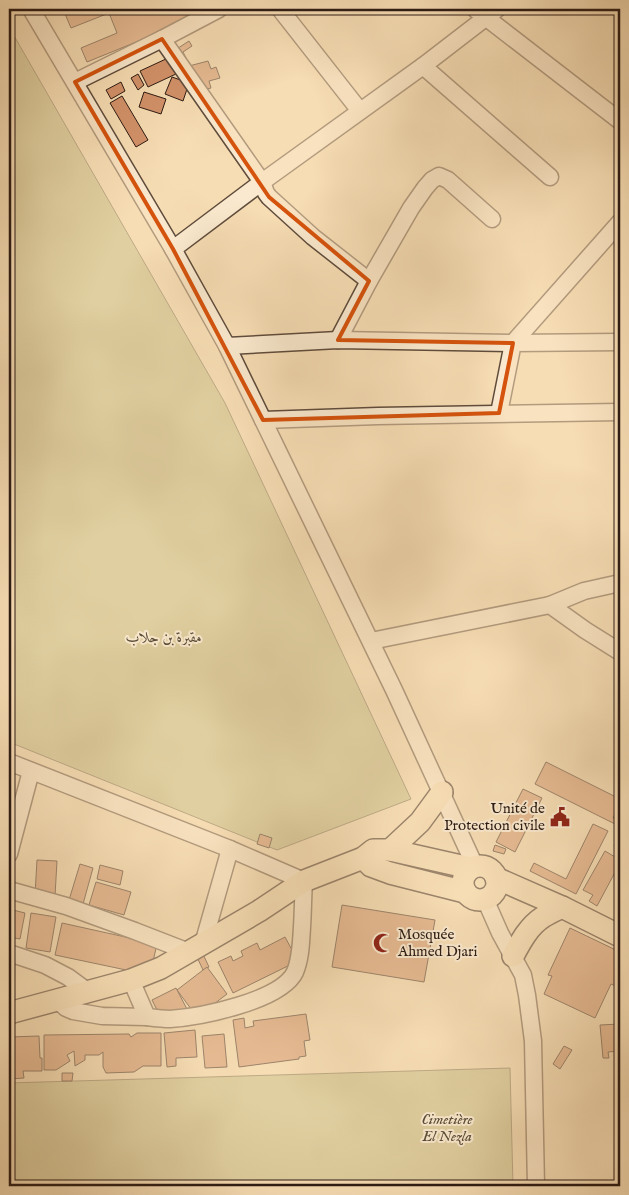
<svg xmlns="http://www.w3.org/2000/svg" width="629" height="1195" font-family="'IM FELL English',Amiri,serif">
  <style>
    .green { fill: #c3bf88; stroke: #786d4e }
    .building { fill: #d3926a; stroke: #2c1b14 }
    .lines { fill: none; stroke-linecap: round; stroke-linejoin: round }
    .minor-casing { stroke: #5f4c3c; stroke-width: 19 }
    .major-casing { stroke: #2c1b14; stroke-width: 24 }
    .minor { stroke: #fae9ce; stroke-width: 16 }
    .major { stroke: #f7ddb4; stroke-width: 21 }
    .marked { fill: none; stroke: #d5530d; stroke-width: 4; stroke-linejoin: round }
    .labels { text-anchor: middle; stroke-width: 4; stroke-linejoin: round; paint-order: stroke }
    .park-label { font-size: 15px; font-style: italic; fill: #594c37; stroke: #fae9ce }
    .poi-label { font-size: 15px; fill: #2c1b14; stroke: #fae9ce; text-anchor: end }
  </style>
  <rect width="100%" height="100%" fill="#f7ddb4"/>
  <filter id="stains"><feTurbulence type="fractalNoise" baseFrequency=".004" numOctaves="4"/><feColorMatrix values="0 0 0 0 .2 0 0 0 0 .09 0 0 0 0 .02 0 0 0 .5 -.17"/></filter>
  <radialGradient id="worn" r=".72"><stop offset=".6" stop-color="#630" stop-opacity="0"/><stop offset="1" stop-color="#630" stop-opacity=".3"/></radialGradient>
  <g class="green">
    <polygon points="9,27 225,403 411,799 277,850 9,742"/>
    <polygon points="510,1068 513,1186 9,1186 9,1083"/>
  </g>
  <g class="building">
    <polygon points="63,9 203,9 205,14 87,62 81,48 117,33 109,13 71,28"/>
    <polygon points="189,41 192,46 183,52 187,60 180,64 172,52"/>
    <polygon points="168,58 176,74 148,87 140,71"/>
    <polygon points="208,61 211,69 216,67 220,78 209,81 211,88 196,92 189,66"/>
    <polygon points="138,74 144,85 138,90 131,78"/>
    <polygon points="172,77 189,83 183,101 165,94"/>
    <polygon points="121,82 125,91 111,99 106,90"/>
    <polygon points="144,92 166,99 161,114 139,107"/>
    <polygon points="122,96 148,140 136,147 110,103"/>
    <polygon points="546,762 620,799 620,814 615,824 535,784"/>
    <polygon points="523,789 542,798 515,852 496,842"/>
    <polygon points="618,807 620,807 620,821 613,818"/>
    <polygon points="593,824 608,831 576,894 530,871 534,863 566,879"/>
    <polygon points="620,831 620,849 614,846"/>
    <polygon points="260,834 272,838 269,848 257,844"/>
    <polygon points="495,845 506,849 504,854 493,851"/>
    <polygon points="605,851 620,860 620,863 597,906 589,901 593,895 583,890"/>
    <polygon points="37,860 57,861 55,896 35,895"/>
    <polygon points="80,864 93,868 83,904 69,900"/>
    <polygon points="100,865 123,871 120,885 97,879"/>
    <polygon points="96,882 131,892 124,915 89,905"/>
    <polygon points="342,905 435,920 424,982 332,967"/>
    <polygon points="9,909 25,913 20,939 9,937"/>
    <polygon points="31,913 56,917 50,952 26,948"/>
    <polygon points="62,923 157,944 150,975 55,955"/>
    <polygon points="570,928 620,952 620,988 611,984 595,1018 544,994 552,976 548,975"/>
    <polygon points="285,937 298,961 233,993 218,962 231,956 233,961 243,956 241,951 257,943 260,950"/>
    <polygon points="202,952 209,967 203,970 196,955"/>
    <polygon points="207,967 227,994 197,1017 177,990"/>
    <polygon points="176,988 188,1011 164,1024 152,1000"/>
    <polygon points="306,1014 310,1040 304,1041 306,1056 299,1057 299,1059 239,1067 233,1020 244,1018 245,1028 254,1026 253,1021"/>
    <polygon points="620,1024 620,1051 608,1052 609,1058 603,1058 600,1025"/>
    <polygon points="195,1030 197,1057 176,1058 176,1066 167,1067 164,1033"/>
    <polygon points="137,1033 161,1033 161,1066 143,1066 134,1072 106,1073 103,1067 103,1052 99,1055 85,1055 85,1060 75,1066 74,1051 67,1055 70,1061 56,1070 44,1070 44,1035 129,1034 131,1037"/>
    <polygon points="224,1034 227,1067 205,1068 202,1036"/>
    <polygon points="39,1036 40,1058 42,1058 42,1071 23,1071 24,1078 10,1079 10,1074 9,1074 9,1037"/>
    <polygon points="564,1046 572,1050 560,1069 553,1064"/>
    <polygon points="62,1073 73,1073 72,1081 62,1081"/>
  </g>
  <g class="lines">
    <defs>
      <g id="minor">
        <polyline points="31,9 173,249 227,346 394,690 475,866"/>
        <polyline points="280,9 360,111"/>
        <polyline points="475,9 620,121"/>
        <polyline points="162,39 262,182 266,193 269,197 313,237 369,281"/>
        <polyline points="423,66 550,177"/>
        <polyline points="75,82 162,39 219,9"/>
        <polyline points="173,249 262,182 423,66 497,9"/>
        <polyline points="338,340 369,281 411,208 425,188 432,180 439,176 448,180 492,219"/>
        <polyline points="227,346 338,340 513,343 620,222"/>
        <polyline points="499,413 513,343 620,342"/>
        <polyline points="263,420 378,416 620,412"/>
        <polyline points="550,605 584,591 620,583"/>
        <polyline points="371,641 550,605 585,630 620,652"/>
        <path d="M9,762L230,849L304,881C303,896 303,911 302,927C301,941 301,958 295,972C281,1001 200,1017 170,1019C163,1019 155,1018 147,1017L131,980"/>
        <polyline points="9,854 31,771"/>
        <polyline points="9,890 66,906 135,931 189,952"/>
        <polyline points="485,899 500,933 523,975 527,995 533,1041 536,1186"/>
        <polyline points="203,944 230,849"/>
        <polyline points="9,953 45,965 68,977 87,991"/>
        <polyline points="57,1000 66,1008 73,1011 102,1016 147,1017"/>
      </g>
      <g id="major">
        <polyline points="390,850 420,822 442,792"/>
        <polyline points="363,858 371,866 390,873 465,892"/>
        <circle cx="480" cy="883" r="17"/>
        <polyline points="496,878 562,907 620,936"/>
        <path d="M513,956C521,941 529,926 543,917C549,913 556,910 562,907"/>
        <polyline points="9,1013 131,980 161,968 259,911 304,881 363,858 373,850 390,850 470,868"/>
      </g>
    </defs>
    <use href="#minor" class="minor-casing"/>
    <use href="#major" class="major-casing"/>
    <use href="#minor" class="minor"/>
    <use href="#major" class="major"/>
  </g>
  <path d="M0 0H629V1195H0ZM162,39L269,197L369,281L338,340L513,343L499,413L263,420L173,249L75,82Z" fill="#f7ddb4" fill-opacity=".55" fill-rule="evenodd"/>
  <path class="marked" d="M162,39L269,197L369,281L338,340L513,343L499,413L263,420L173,249L75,82Z"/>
  <defs>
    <symbol id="civic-bare" viewBox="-9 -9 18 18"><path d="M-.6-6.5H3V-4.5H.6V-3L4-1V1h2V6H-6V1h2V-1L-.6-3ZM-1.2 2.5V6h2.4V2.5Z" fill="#8f2418" stroke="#fae9ce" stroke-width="2.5" paint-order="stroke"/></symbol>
    <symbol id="mosque-bare" viewBox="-9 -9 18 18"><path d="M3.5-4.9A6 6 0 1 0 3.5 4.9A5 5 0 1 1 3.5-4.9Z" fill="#8f2418" stroke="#fae9ce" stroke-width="2.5" paint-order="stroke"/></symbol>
  </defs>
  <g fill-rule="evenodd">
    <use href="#civic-bare" x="546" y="803" width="28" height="28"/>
    <use href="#mosque-bare" x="369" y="929" width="28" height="28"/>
  </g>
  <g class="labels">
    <g class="park-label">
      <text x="164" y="642">مقبرة بن جلاب</text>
      <text x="447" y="1124">Cimetière<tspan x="447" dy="17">El Nezla</tspan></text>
    </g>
    <g class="poi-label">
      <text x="545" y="813">Unité de<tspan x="545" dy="17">Protection civile</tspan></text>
      <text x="398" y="939" text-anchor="start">Mosquée<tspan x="398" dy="17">Ahmed Djari</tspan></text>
    </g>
  </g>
  <rect width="629" height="1195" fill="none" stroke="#f7ddb4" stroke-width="30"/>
  <rect x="10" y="10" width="609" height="1175" fill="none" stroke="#2c1b14" stroke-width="2.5"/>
  <rect x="15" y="15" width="599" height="1165" fill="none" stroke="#2c1b14"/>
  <rect width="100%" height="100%" filter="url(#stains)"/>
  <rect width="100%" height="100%" fill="url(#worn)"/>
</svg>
